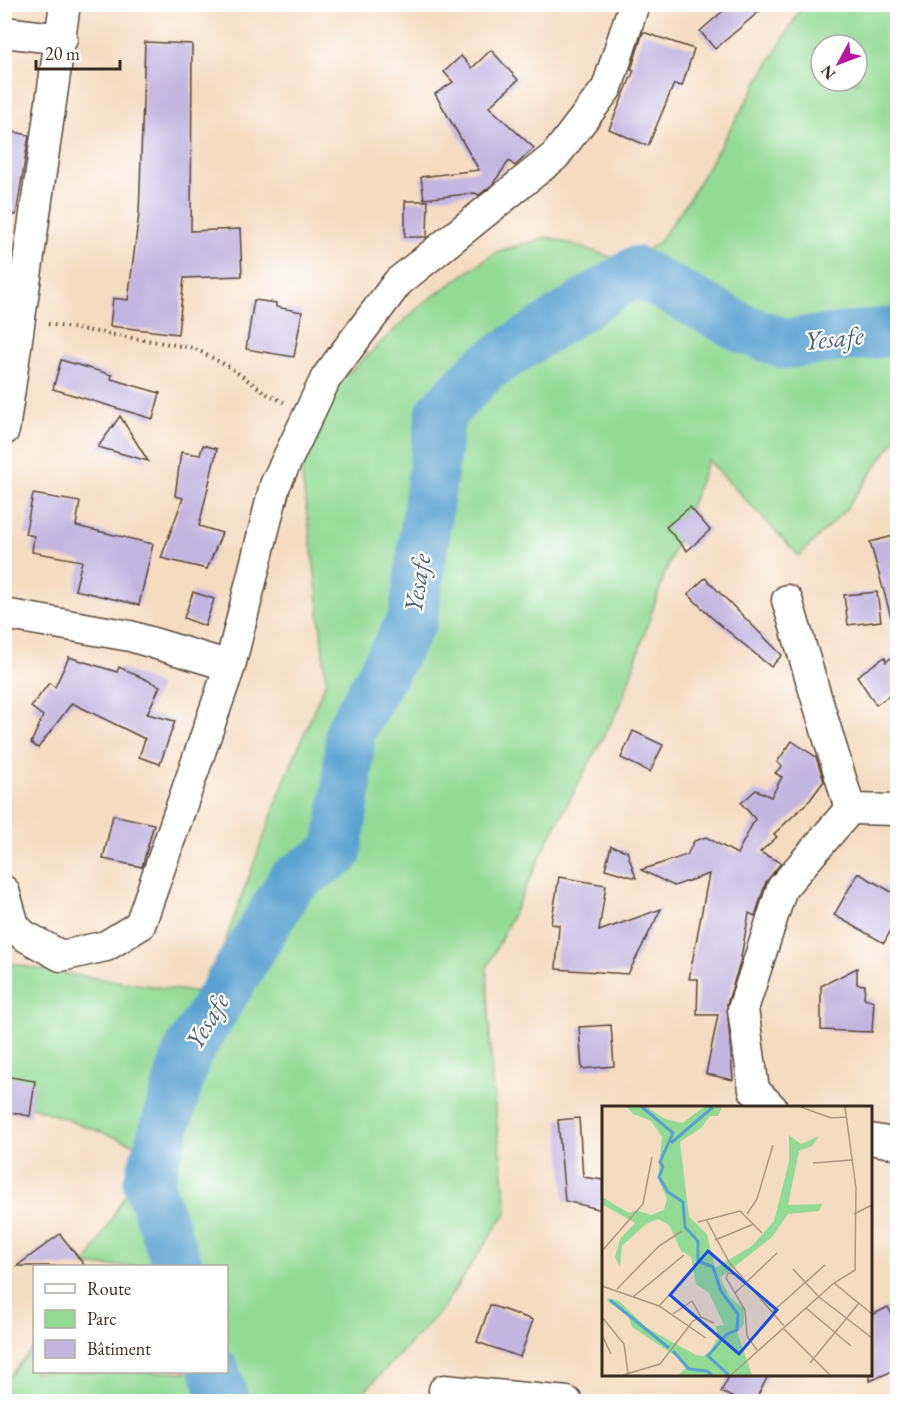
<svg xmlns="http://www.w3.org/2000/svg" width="902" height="1406" font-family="'EB Garamond',serif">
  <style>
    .green { fill: #93da94; stroke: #678259; stroke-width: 1.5; fill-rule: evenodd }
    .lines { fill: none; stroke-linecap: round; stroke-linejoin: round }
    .river { stroke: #5aa1d0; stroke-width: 50 }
    .building { fill: #c2b6e0 }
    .street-casing { stroke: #574536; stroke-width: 33 }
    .path { stroke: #574536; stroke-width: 4; stroke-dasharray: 1.5 4.5; stroke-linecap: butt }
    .street { stroke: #fff; stroke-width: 30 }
    .labels { text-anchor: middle; stroke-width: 4.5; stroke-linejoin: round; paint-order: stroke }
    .water-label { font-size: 26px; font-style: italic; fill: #49606e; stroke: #fff }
    .inset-river { fill: none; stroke: #5aa1d0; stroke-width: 3 }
    .inset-road { fill: none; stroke: #aa9580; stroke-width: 1.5 }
    .view { fill: #1d4ed8; fill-opacity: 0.15; stroke: #1d4ed8; stroke-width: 3 }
    .inset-edge { fill: none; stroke: #3b2a1e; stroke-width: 3 }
  </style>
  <rect width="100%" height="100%" fill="#fff"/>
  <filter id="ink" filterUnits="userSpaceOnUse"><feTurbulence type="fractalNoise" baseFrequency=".0167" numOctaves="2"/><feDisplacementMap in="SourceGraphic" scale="12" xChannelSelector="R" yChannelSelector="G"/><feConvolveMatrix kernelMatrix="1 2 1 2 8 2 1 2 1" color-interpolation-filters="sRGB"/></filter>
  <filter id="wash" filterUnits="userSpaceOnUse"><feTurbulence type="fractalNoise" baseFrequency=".008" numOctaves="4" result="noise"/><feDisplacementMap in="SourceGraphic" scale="24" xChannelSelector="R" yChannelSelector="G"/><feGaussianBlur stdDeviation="1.35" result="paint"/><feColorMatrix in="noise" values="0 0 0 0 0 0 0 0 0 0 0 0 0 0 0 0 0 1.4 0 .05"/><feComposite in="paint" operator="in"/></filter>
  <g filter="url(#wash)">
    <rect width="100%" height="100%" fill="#f4dcc1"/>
    <path class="green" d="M803,5H897V437L846,509L799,556L708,460L664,576L621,704L552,833L487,968L492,1081L507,1211L440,1312L355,1401H5V1381L34,1347V1372H226V1266H85L150,1150L5,1097L4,962L54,972L206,994L282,787L326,681L315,573L299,454L320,400L422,304L496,252L548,237L628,262L659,242L689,199ZM821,45H857V81H821Z"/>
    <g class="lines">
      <g class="river">
        <polyline points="178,1266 148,1183 187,1054 292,881 337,852 347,786 350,731 413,619 441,413 485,368 636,271 742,328 785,344 898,331"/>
        <polyline points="215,1372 225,1402"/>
      </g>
    </g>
    <g id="blocks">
      <g class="building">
        <polygon points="731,4 768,4 715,49 700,31"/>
        <polygon points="643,32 694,49 682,86 674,84 648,146 609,129 634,70 631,70"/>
        <polygon points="145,42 192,44 191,231 240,229 242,276 184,278 178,334 110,326 113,298 128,300 139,214"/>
        <polygon points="491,50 518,80 489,107 534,148 515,166 509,161 492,185 479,195 475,193 424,199 421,177 479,170 435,94 453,82 444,72 461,56 472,68"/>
        <polygon points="4,130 29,135 16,215 4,214"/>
        <polygon points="405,201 428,201 427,237 405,237"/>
        <polygon points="254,300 276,303 276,307 302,312 294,357 246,349"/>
        <polygon points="61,360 112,375 111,379 160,393 153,419 53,389"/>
        <polygon points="120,416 148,461 98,447"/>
        <polygon points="203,445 217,449 199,526 222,533 207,569 161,558 183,498 175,496 181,452 200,455"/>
        <polygon points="33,494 80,502 76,526 153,544 139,605 75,590 82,561 32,552 34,536 25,534"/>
        <polygon points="690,507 710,530 687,551 666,527"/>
        <polygon points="897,535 897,616 891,617 870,542"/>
        <polygon points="705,578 782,655 771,667 711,617 688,594"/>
        <polygon points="193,592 214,599 205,626 184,618"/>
        <polygon points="877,592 881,621 848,625 844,595"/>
        <polygon points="897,653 897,690 876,705 857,676 885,657 886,662"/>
        <polygon points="69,657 117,672 119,667 160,686 147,714 175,721 160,764 139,757 145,739 72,703 38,748 31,743 43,716 31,707 49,683 55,687"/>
        <polygon points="633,731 663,745 650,772 621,758"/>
        <polygon points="792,741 816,757 824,781 810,800 774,834 777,837 760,852 781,863 766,882 755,916 749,913 740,963 727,1004 733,1080 706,1074 718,1015 697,1015 698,979 689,979 709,874 674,886 641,870 687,855 694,841 706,837 737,854 755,819 741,803 756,790 771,797 782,777 775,773 782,766 777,762"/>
        <polygon points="113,815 154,824 142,867 103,859"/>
        <polygon points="611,846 627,851 636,878 605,869"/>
        <polygon points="858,873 897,895 897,918 884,943 834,915"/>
        <polygon points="559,877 606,885 599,931 661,909 628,974 556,969 559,925 551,924"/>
        <polygon points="857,968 857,984 865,985 864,998 874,1001 872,1032 821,1030 821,986"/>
        <polygon points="611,1025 614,1066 582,1069 579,1027"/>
        <polygon points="4,1076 35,1081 30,1116 4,1111"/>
        <polygon points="579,1118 583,1177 603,1180 603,1210 565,1201 558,1120"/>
        <polygon points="60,1234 85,1266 17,1266"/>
        <polygon points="490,1305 533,1320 520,1357 477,1342"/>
        <polygon points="888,1307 897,1324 897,1369 870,1381 870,1316"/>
        <polygon points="730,1374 769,1374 755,1401 740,1401 721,1392"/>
      </g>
    </g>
  </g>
  <g filter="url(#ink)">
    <use href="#blocks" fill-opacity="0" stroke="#574536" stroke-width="1.5"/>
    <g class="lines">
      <defs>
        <g id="street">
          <polyline points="4,32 62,39"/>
          <polyline points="4,430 65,4"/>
          <polyline points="787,600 850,809 898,810"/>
          <polyline points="4,614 130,636 230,666"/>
          <polyline points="4,891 14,925 23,935 61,956 106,946 140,925 230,666 275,485 326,378 398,282 555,156 607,88 634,4"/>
          <polyline points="772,1108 754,1090 743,1009 782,888 850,809"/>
          <polyline points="870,1139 898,1144"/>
          <polyline points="444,1390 567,1402"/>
        </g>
      </defs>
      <use href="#street" class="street-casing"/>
      <polyline class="path" points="48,324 194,348 231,368 267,394 284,402"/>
      <use href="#street" class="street"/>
    </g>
  </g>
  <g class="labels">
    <g class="water-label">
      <text transform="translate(834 338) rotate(-6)" y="9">Yesafe</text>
      <text transform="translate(417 583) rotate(-81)" y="9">Yesafe</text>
      <text transform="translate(207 1021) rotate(-59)" y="9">Yesafe</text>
    </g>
  </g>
  <g transform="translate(602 1106)">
    <rect width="270" height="270" fill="#f4dcc1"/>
    <path d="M25,1H45L63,13L80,17L102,1H120L116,10H108L99,22L78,36L87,111L105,128L113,162L150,140L172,115L187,55V29L199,38L217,30L210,40L197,45L186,99L220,98L217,105L186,108L169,132L118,172L128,191L142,203V218L135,226L150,269H76L83,263L78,253L30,221L26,210L5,195L6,192L17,195L45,222L94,249L101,250L108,245L116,231L114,220L122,219L107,187L94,178L89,151L79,145L67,119L56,113L44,118L20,140L18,161L13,151L18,133L33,117L0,98V91L27,107L35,104L49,109L62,104L65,93L56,72L60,31L49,15L31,8Z" fill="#93da94"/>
    <path class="inset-river" d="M40,1L71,27L58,56L61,61L57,71L66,86L81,96L83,121L96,135V155L111,161L119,185L136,208L135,224L125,228L106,250L127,269M69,37L111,1M8,194L67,242M71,245L87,263L105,265L110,269"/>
    <path class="inset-road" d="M199,1L229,12L244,11M211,57L250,54M145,108L155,93L171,39M252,108L270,99M104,113L127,156L182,220M96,116L138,105L160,127M113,134L152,118M0,145L41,98L50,51M191,163L217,191L270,232M134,168L126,167L124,172L143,204L145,230L155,244M232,177L270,208M0,180L57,200L104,232M15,183L57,140L80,125M133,187L175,147M31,191L82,149M57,200L88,167M204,202L249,240M170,206L223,159M71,208L90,195L99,211M0,211L22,238L26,267M181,222L228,269M0,229L9,248M208,257L257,197M21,269L58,258L91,215L99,211L112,217M129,269L232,177L253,164L254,82L243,1"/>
    <path class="view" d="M106,145L175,204L137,248L68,189Z"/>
    <rect width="270" height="270" class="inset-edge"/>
  </g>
  <rect width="902" height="1406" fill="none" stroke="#fff" stroke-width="24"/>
  <rect x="33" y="1265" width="195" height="108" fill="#ffffff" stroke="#b1aaa5" stroke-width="1.5"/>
  <rect x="45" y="1284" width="30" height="9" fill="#ffffff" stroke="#b1aaa5" stroke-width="1.5"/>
  <text x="87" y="1295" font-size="18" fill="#3b2a1e">Route</text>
  <rect x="45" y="1310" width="30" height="18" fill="#93da94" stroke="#b1aaa5" stroke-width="1.5"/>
  <text x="87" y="1325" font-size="18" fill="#3b2a1e">Parc</text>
  <rect x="45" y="1340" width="30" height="18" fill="#c2b6e0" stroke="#b1aaa5" stroke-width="1.5"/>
  <text x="87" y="1355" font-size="18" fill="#3b2a1e">Bâtiment</text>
  <g transform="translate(839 63) rotate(229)"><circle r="28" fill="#ffffff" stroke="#b1aaa5" stroke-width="1.5"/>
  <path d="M0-4.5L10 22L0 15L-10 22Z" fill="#b5179e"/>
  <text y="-9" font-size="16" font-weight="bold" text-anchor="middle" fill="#3b2a1e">N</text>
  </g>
  <path d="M36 60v9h84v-9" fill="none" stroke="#3b2a1e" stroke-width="3"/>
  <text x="45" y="60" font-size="18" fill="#3b2a1e" stroke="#ffffff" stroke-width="4.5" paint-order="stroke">20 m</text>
</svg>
